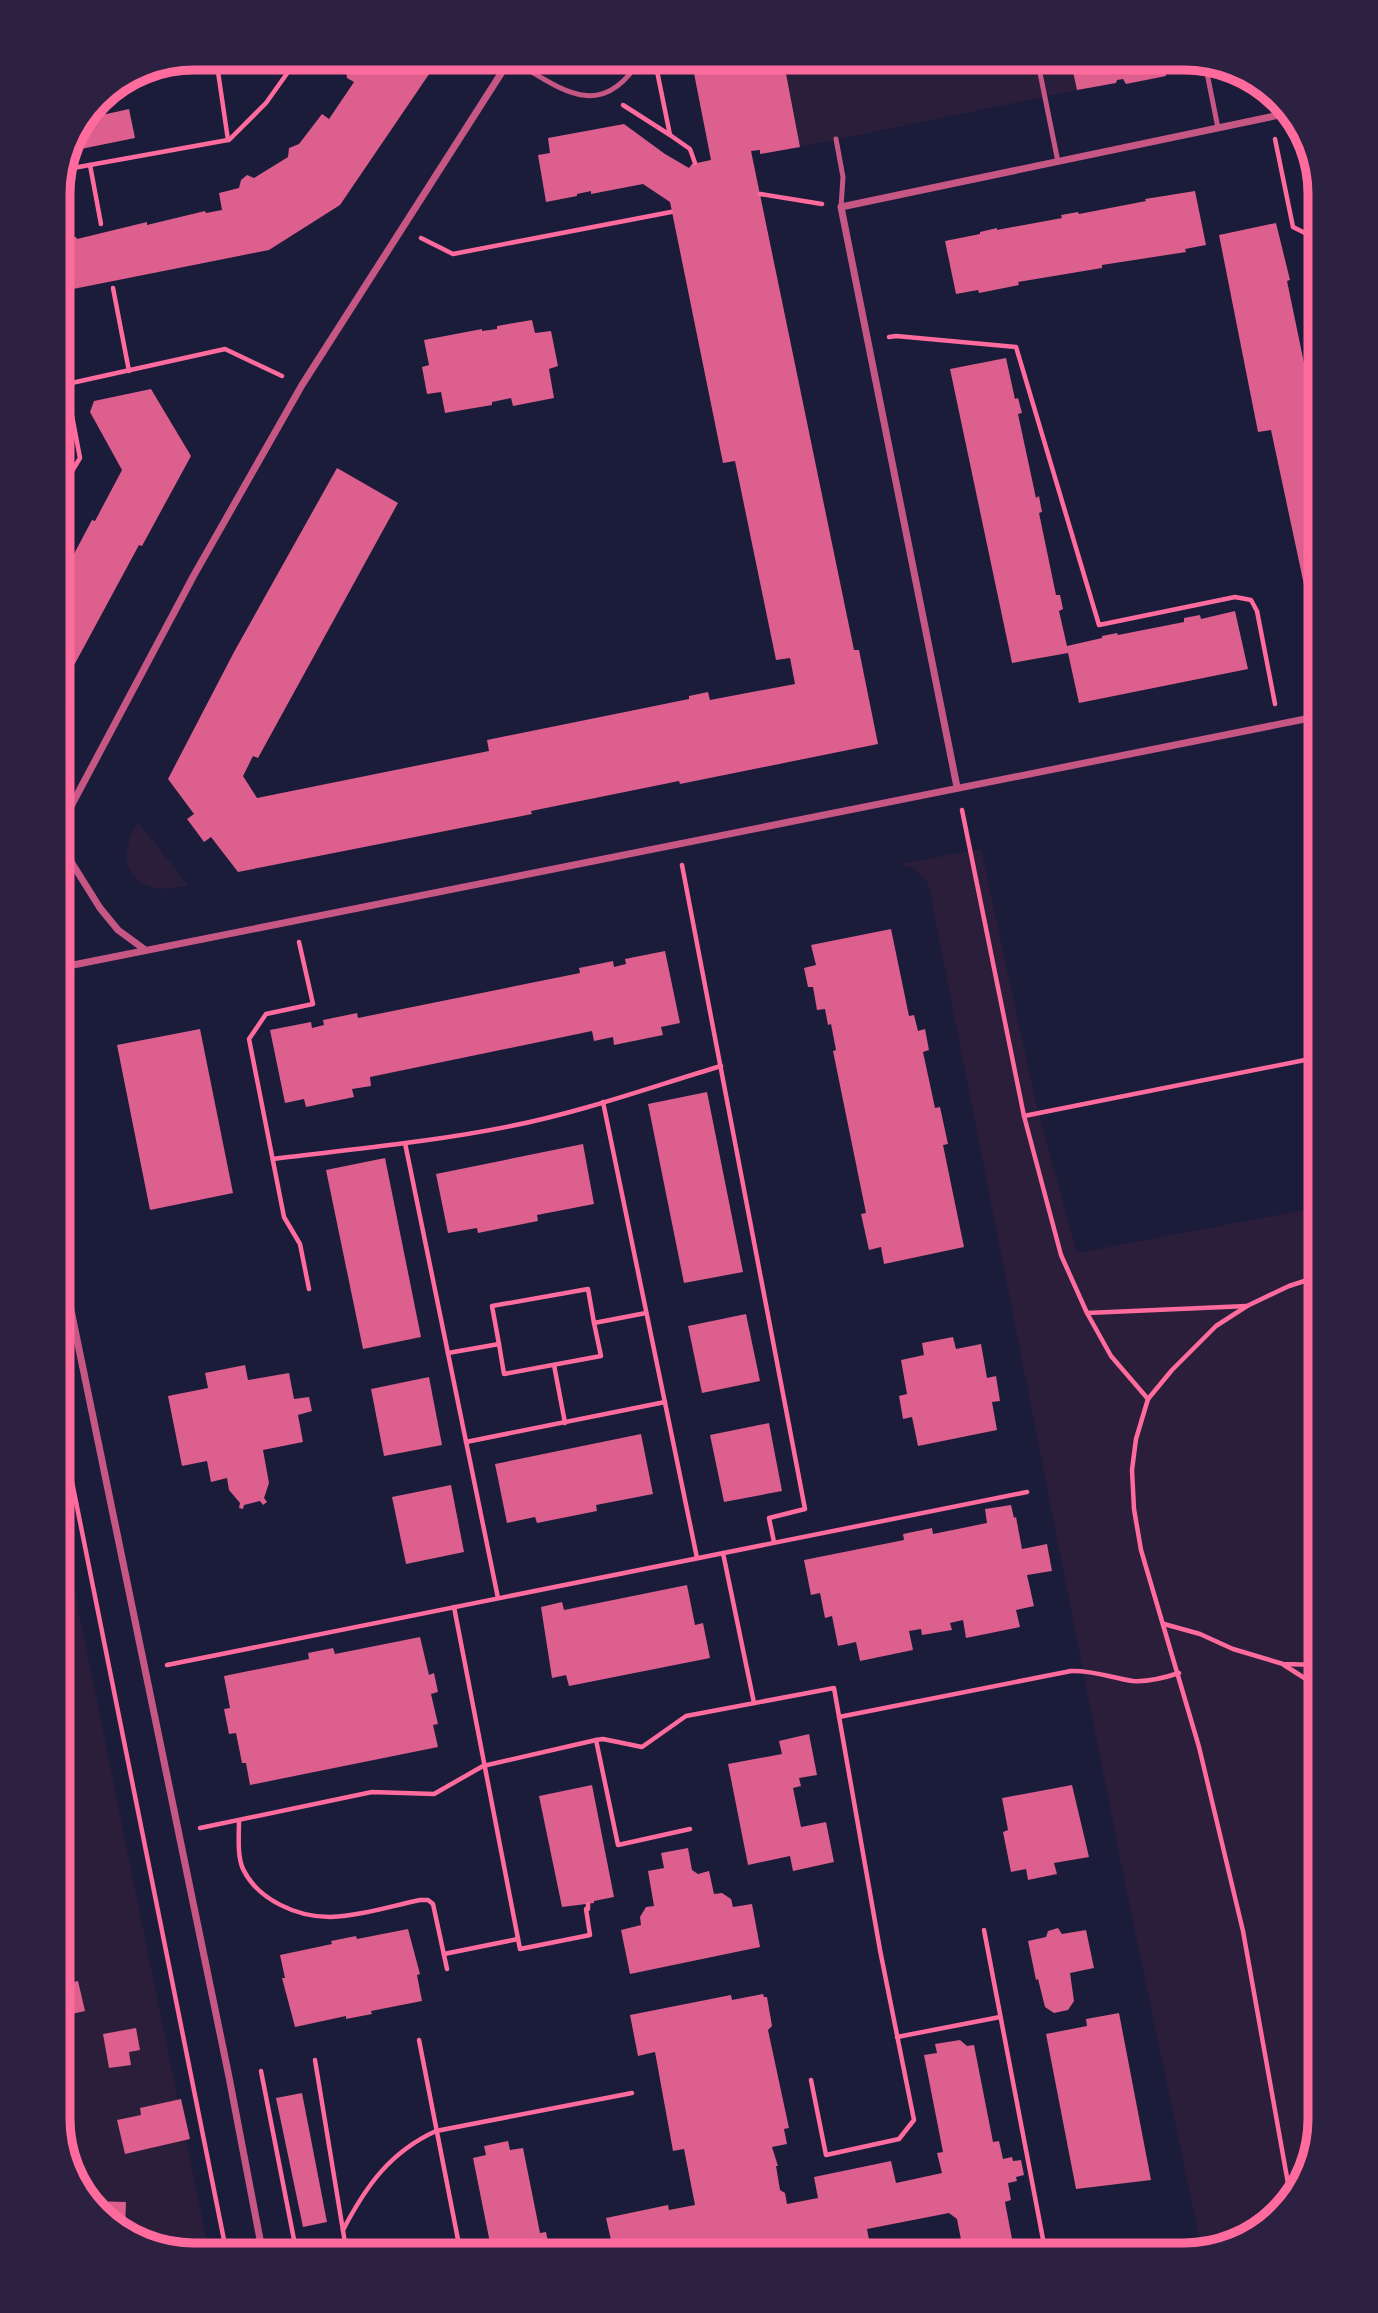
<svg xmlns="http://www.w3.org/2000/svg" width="1378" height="2313" font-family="'Archivo Narrow',sans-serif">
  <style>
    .green { fill: #2a1e3b }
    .building { fill: #dd5f8e }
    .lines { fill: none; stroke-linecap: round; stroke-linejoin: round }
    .path { stroke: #ff6b9d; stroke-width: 4.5 }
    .service { stroke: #c65784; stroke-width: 5 }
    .minor { stroke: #c65784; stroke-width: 7 }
    .rim { fill: none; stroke: #ff6b9d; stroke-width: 9 }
  </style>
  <rect width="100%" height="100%" fill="#1b1b3a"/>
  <g class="green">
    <polygon points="783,58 1070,58 1077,90 800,147"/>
    <path d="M138,822L188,885C138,900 110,867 138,822Z"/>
    <polygon points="981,849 1035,1099 1077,1253 1320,1207 1320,2120 1298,2194 1244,2241 1202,2251 1125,1884 928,883 915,869 899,864"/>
    <polygon points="65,1544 207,2243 137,2239 118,2232 72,2179 58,2119 58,1546"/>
  </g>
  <g class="building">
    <polygon points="353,58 361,58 368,63 372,58 440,58 340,205 269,250 58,292 58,241 76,237 77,239 147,222 147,225 205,211 206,213 222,210 219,193 239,188 241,180 247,175 254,178 288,157 289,148 299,144 322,114 329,119 354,82 347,78 346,69"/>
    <polygon points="691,58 783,58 800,147 760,154 760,150 751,151 854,650 859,650 878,744 680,784 679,781 531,811 532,814 238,872 211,837 204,842 196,831 187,819 194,814 168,779 234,652 337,468 398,503 258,758 253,756 243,776 257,798 489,751 487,740 689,699 689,696 708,692 710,700 795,684 790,658 776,660 735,461 723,463 670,202 643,184 591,194 591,191 577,194 577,196 546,202 538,155 550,153 548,138 624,124 665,154 689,168 692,164 711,160"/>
    <polygon points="1070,58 1163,58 1166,76 1126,84 1123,79 1117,80 1116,83 1077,90"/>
    <polygon points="129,109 135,138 66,152 68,141 84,119"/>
    <polygon points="1195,191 1206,245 1185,249 1186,252 1102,265 1102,268 1018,282 1019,285 979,293 978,290 956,294 945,241 980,234 980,232 997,228 997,230 1062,218 1061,215 1078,212 1079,214 1146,201 1145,199"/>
    <polygon points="1276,223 1290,280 1287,281 1304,363 1306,362 1309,377 1307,378 1316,421 1320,420 1320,625 1313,627 1271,430 1258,432 1219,235"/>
    <polygon points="532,320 535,333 551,331 558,366 549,369 554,398 513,406 511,398 492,402 492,405 445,413 441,392 427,394 422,367 429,365 424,340 482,329 482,331 497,329 497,326"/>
    <polygon points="1006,358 1015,399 1018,398 1022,413 1018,414 1036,498 1039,496 1042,512 1039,513 1056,595 1060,595 1063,609 1059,611 1067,646 1102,638 1102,636 1117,633 1118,635 1184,622 1184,618 1200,615 1201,619 1235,611 1248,669 1079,703 1068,653 1012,663 950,369"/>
    <polygon points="151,389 191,456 142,546 139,545 58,695 58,584 92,520 95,521 122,470 90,412 94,401"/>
    <polygon points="58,447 64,469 58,470"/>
    <polygon points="891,929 909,1016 914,1015 918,1031 925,1029 929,1050 923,1052 935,1108 940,1107 948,1144 943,1145 964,1247 884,1264 881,1247 869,1250 861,1214 866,1213 833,1051 836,1050 831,1024 828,1025 825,1009 817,1010 813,987 808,987 804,968 816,965 811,945"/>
    <polygon points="665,951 680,1023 661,1027 663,1035 614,1045 613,1037 594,1041 592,1031 370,1077 371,1086 352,1089 354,1097 306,1107 304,1099 285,1103 270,1030 311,1022 312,1028 324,1025 323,1020 357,1013 358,1018 580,973 579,968 613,961 614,967 626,964 625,959"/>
    <polygon points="200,1029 233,1193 150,1210 117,1045"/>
    <polygon points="707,1092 743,1272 684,1283 648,1104"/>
    <polygon points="583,1144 594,1204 537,1215 538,1221 478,1233 477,1228 448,1233 436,1174"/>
    <polygon points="385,1158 421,1337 363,1349 326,1170"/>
    <polygon points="746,1314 760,1381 702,1393 688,1326"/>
    <polygon points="953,1337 956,1349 981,1344 987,1378 996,1376 1000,1401 992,1402 997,1430 918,1446 912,1417 903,1419 899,1396 907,1394 901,1360 924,1355 922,1343"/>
    <polygon points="245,1365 248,1380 289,1373 294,1399 309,1397 312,1411 298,1415 303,1442 263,1450 269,1483 264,1498 267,1502 263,1505 260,1501 244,1505 243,1509 239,1508 240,1503 229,1490 227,1478 211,1482 207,1461 182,1466 168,1396 208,1388 205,1373"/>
    <polygon points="429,1377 442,1445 384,1456 371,1389"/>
    <polygon points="769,1423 782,1491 724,1502 710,1435"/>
    <polygon points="641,1434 653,1494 596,1505 597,1511 537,1523 535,1517 507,1523 495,1464"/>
    <polygon points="451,1485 464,1552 406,1564 392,1497"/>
    <polygon points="1011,1505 1014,1518 1016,1517 1022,1549 1047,1544 1052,1571 1027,1575 1034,1606 1016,1610 1020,1627 966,1638 963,1620 950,1623 952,1630 922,1635 921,1629 909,1631 913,1650 860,1661 856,1642 838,1646 832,1616 825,1618 820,1593 811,1595 804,1560 904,1540 903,1534 932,1528 933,1534 987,1523 985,1509"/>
    <polygon points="687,1585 695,1625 703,1623 710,1658 569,1686 566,1675 552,1678 541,1607 562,1602 564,1610"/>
    <polygon points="420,1637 429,1675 434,1673 438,1692 431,1694 438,1724 433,1725 438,1747 250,1785 246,1763 242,1763 236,1733 229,1734 224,1709 230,1708 224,1676 309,1659 308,1653 333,1648 335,1654"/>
    <polygon points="809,1734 817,1775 799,1778 801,1786 793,1788 801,1827 826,1822 834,1862 793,1871 790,1856 748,1865 728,1764 782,1754 779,1741"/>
    <polygon points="58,1762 64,1786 58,1787"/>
    <polygon points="592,1785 614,1897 594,1901 594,1903 562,1907 539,1796"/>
    <polygon points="1072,1785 1089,1857 1054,1863 1057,1874 1028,1880 1026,1869 1011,1872 1003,1832 1008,1830 1002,1798"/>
    <polygon points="688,1848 692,1870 698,1874 709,1871 714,1894 722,1893 731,1899 733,1907 752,1904 760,1947 630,1974 621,1930 641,1925 640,1917 646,1907 654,1906 648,1871 664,1868 661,1853"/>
    <polygon points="1058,1928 1062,1934 1086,1930 1094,1968 1070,1973 1074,2001 1068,2010 1054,2013 1045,2007 1038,1979 1036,1980 1028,1941 1046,1937 1048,1931"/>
    <polygon points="408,1929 420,1974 417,1975 422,2001 371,2011 372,2014 346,2019 346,2016 295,2027 282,1978 285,1978 280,1955 332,1944 331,1941 356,1936 357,1939"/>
    <polygon points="78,1981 85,2011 58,2017 58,1986"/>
    <polygon points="763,1994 764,1997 767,1997 772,2026 768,2030 789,2128 784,2129 787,2144 772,2147 778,2166 776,2166 780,2190 785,2193 787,2204 818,2198 814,2177 891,2161 896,2183 942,2173 937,2153 943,2152 924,2055 937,2053 935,2044 960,2040 967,2046 974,2045 993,2142 999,2141 1003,2159 1012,2157 1013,2161 1021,2160 1024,2175 1016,2177 1017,2181 1008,2183 1011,2200 1005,2202 1015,2255 964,2255 957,2219 949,2213 867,2229 870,2245 809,2255 771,2255 768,2251 760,2252 760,2255 486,2255 484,2244 490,2243 473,2158 486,2155 484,2146 508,2141 510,2150 523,2148 540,2233 546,2232 550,2252 611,2240 606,2218 668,2205 669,2210 695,2205 684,2149 673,2151 655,2052 638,2056 630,2015 731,1995 732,2000"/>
    <polygon points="1119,2013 1151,2180 1076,2189 1046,2034 1087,2026 1086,2019"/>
    <polygon points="136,2028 140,2050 129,2052 131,2065 109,2068 103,2034"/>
    <polygon points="302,2093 327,2222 303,2227 276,2098"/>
    <polygon points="181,2099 190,2139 125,2154 117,2120 141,2115 140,2108"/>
    <polygon points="91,2201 126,2202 125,2232 117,2231"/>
  </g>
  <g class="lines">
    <g class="path">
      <polyline points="623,105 670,135 657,71"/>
      <polyline points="670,135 690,149 695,163"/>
      <polyline points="1275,139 1293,227 1305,233"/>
      <polyline points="229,140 266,103 298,58"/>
      <polyline points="90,165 101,224"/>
      <polyline points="62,170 228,140 216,58"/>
      <polyline points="760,194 822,204"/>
      <polyline points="421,238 453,254 671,212"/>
      <polyline points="113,288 129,371"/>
      <polyline points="889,337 896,336 1016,347 1099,625 1235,597 1251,600 1257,611 1275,704"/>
      <polyline points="58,386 225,349 282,376"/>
      <polyline points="58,494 80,458 66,384"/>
      <polyline points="962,810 1024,1116 1061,1255 1087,1313 1111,1356 1148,1399"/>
      <polyline points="682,865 805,1509 769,1518 774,1542"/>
      <polyline points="299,942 313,1004 266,1014 249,1039 284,1217 300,1244 309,1289"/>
      <polyline points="603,1102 697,1558"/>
      <polyline points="1024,1116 1320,1057"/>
      <polyline points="405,1143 498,1598"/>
      <path d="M273,1159C352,1149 432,1142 511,1126C582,1112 651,1087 721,1066"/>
      <polyline points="1087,1313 1247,1306"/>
      <polyline points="499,1344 504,1374 601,1356 594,1323"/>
      <polyline points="448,1353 499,1344 492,1306 588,1289 594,1323 646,1313"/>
      <polyline points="554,1365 565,1423"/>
      <polyline points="58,1412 227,2255"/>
      <polyline points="466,1442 665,1402"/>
      <polyline points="723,1553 754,1703"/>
      <polyline points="454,1607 520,1949 590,1935 586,1909 588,1909 588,1904"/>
      <polyline points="1164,1624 1200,1634 1233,1649 1283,1664 1320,1665"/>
      <polyline points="167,1665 1027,1492"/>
      <polyline points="1284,1665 1320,1688"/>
      <path d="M839,1717L1071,1671C1093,1670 1112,1678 1133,1681C1149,1682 1164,1678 1179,1673"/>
      <polyline points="596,1740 618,1845 690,1829"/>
      <path d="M239,1821C239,1835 237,1856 243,1869C258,1900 297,1917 330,1917C360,1916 391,1906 420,1900H428L433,1904L447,1969"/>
      <polyline points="200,1828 372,1792 434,1794 483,1766 596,1740 603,1739 642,1747 686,1716 834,1688 880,1950 914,2120 899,2139 826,2155 811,2080"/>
      <polyline points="984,1930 1046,2255"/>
      <polyline points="444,1954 518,1939"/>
      <polyline points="897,2037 1000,2017"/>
      <polyline points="419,2040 461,2255"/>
      <polyline points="315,2060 347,2255"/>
      <polyline points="261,2071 297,2255"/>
      <polyline points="1291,2200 1243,1931 1199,1747 1141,1550 1134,1509 1132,1470 1136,1439 1148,1399 1172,1370 1216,1326 1247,1306 1289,1286 1320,1276"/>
      <path d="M343,2230C366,2186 390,2152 436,2131L632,2093"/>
      <polyline points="910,2243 913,2255"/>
    </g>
    <g class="service">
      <polyline points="1037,58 1058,162"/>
      <path d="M510,59C560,88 601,125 641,58"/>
      <polyline points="1206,68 1218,128"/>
      <polyline points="836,139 843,177 841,207"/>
    </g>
    <g class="minor">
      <polyline points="957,787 841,207 1289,113"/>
      <polyline points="60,844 100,908 118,930 144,949"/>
      <polyline points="58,847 70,808 194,575 302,385 511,58"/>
      <polyline points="58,968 1320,716"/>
      <polyline points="58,1247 229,2077 263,2255"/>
    </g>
  </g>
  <path d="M0 0H1378V2313H0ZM194 70H1184A124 124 0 0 1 1308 194V2119A124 124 0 0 1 1184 2243H194A124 124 0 0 1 70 2119V194A124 124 0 0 1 194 70Z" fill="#2d2142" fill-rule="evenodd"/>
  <path class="rim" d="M194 70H1184A124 124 0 0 1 1308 194V2119A124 124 0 0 1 1184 2243H194A124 124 0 0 1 70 2119V194A124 124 0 0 1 194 70Z"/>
</svg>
